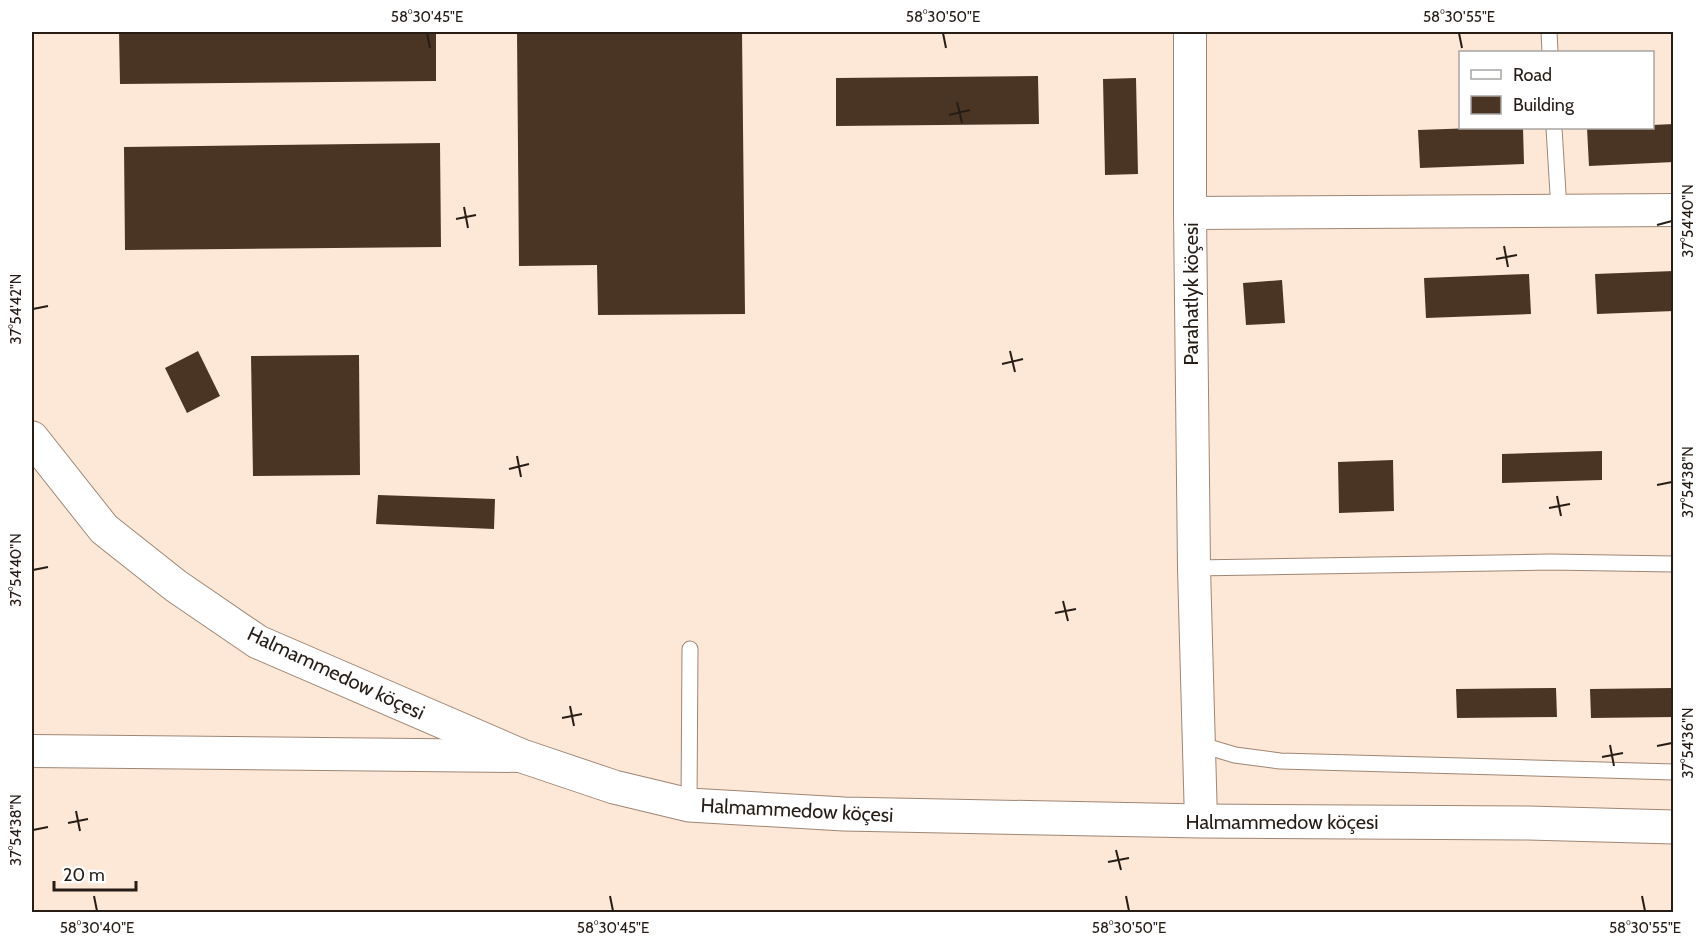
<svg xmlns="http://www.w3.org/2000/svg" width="1705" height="944" font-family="Cabin,sans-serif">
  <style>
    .building { fill: #4a3525 }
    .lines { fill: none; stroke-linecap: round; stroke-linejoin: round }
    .lane-casing { stroke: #9e8674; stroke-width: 17 }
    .street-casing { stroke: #9e8674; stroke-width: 34 }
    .secondary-casing { stroke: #9e8674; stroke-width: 35 }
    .lane { stroke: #fff; stroke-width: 15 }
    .street { stroke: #fff; stroke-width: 32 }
    .secondary { stroke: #fff; stroke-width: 33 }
    .ticks { fill: none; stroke: #261d16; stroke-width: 2 }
    .labels { text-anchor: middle; stroke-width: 6; stroke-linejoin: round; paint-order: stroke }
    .street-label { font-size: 20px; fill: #261d16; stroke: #fff }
    .neatline { fill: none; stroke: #261d16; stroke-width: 2 }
    .ticks-label { font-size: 15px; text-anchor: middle; fill: #261d16 }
  </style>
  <rect width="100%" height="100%" fill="#fde7d7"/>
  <g class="building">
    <polygon points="119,32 436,32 436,81 120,84"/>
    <polygon points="517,32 742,32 745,314 598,315 597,265 519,266"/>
    <polygon points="1038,76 1039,124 836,126 836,78"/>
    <polygon points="1136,78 1138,174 1105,175 1103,79"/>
    <polygon points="1674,124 1674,162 1589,166 1587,128 1652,128 1652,125"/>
    <polygon points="1474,128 1523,128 1524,164 1420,168 1418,130"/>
    <polygon points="440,143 441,247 125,250 124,147"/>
    <polygon points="1674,271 1674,311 1597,314 1595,274"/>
    <polygon points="1529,274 1531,314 1426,318 1424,278"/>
    <polygon points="1282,280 1285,323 1246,325 1243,283"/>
    <polygon points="198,351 220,396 187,413 165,368"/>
    <polygon points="359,355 360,475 253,476 251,356"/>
    <polygon points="1602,451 1602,480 1502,483 1502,454"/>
    <polygon points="1393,460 1394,511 1339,513 1338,462"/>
    <polygon points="378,495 495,499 494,529 376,524"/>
    <polygon points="1556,688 1557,717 1457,718 1456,689"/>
    <polygon points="1674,688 1674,717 1591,718 1590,689"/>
  </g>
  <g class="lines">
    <defs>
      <g id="lane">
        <polyline points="1549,32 1550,52"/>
        <polyline points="1554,128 1559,210"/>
        <polyline points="1194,568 1550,562 1674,564"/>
        <polyline points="1198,744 1235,755 1280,761 1674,772"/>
        <polyline points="689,805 690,649"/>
      </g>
      <g id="street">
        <polyline points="1190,32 1190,213"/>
        <polyline points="32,751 522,756"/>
        <polyline points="1201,821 1194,568 1190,213 1674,210"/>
      </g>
      <polyline id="secondary" points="32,438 104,529 176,586 258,642 522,756 614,787 689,805 844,814 1201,821 1528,823 1674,827"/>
    </defs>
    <use href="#lane" class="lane-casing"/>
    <use href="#street" class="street-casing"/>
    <use href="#secondary" class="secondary-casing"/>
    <use href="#lane" class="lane"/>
    <use href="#street" class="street"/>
    <use href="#secondary" class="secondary"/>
  </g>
  <path class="ticks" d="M427,33L430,48M943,33L946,48M1459,33L1462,48M957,102L962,123M949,115L970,110M464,207L468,228M456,219L476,215M1657,225L1672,221M1504,246L1508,267M1496,259L1517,255M33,309L48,306M1010,351L1015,372M1002,364L1023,359M517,456L521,477M509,469L529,464M1657,485L1672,482M1557,496L1561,516M1549,508L1570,504M33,570L48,567M1063,601L1068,621M1055,613L1076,609M570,706L574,726M562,718L582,714M1610,745L1614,766M1657,746L1672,743M1602,757L1623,753M76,811L80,831M68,823L88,819M33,830L48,827M1116,850L1121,870M1108,862L1129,858M94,896L97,911M610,896L613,911M1126,896L1129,911M1642,896L1645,911"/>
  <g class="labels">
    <g class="street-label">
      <text transform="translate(1191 294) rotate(-90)" y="7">Parahatlyk köçesi</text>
      <text transform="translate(336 673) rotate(25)" y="7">Halmammedow köçesi</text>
      <text transform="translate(797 810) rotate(3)" y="7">Halmammedow köçesi</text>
      <text x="1282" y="829">Halmammedow köçesi</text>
    </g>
  </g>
  <rect width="1705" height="944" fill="none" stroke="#ffffff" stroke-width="66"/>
  <rect x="1459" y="51" width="195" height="78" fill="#ffffff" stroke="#a8a5a2" stroke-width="1.5"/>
  <rect x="1471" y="70" width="30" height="9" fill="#ffffff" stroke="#a8a5a2" stroke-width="1.5"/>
  <text x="1513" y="81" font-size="18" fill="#261d16">Road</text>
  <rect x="1471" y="96" width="30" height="18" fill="#4a3525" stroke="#a8a5a2" stroke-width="1.5"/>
  <text x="1513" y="111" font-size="18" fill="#261d16">Building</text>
  <path d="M54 881v9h82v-9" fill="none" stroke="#261d16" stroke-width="3"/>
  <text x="63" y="881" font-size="18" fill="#261d16" stroke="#ffffff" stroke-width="4.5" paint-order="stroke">20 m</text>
  <rect x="33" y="33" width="1639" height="878" class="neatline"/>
  <g class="ticks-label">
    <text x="427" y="22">58°30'45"E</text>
    <text x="943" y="22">58°30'50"E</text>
    <text x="1459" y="22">58°30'55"E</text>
    <text transform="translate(1688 221) rotate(-90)" y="5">37°54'40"N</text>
    <text transform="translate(16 309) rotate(-90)" y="5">37°54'42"N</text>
    <text transform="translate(1688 482) rotate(-90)" y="5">37°54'38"N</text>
    <text transform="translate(16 570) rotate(-90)" y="5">37°54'40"N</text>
    <text transform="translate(1688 743) rotate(-90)" y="5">37°54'36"N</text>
    <text transform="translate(16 830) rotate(-90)" y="5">37°54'38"N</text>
    <text x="97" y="933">58°30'40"E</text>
    <text x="613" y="933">58°30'45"E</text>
    <text x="1129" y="933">58°30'50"E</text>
    <text x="1645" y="933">58°30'55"E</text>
  </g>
</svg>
